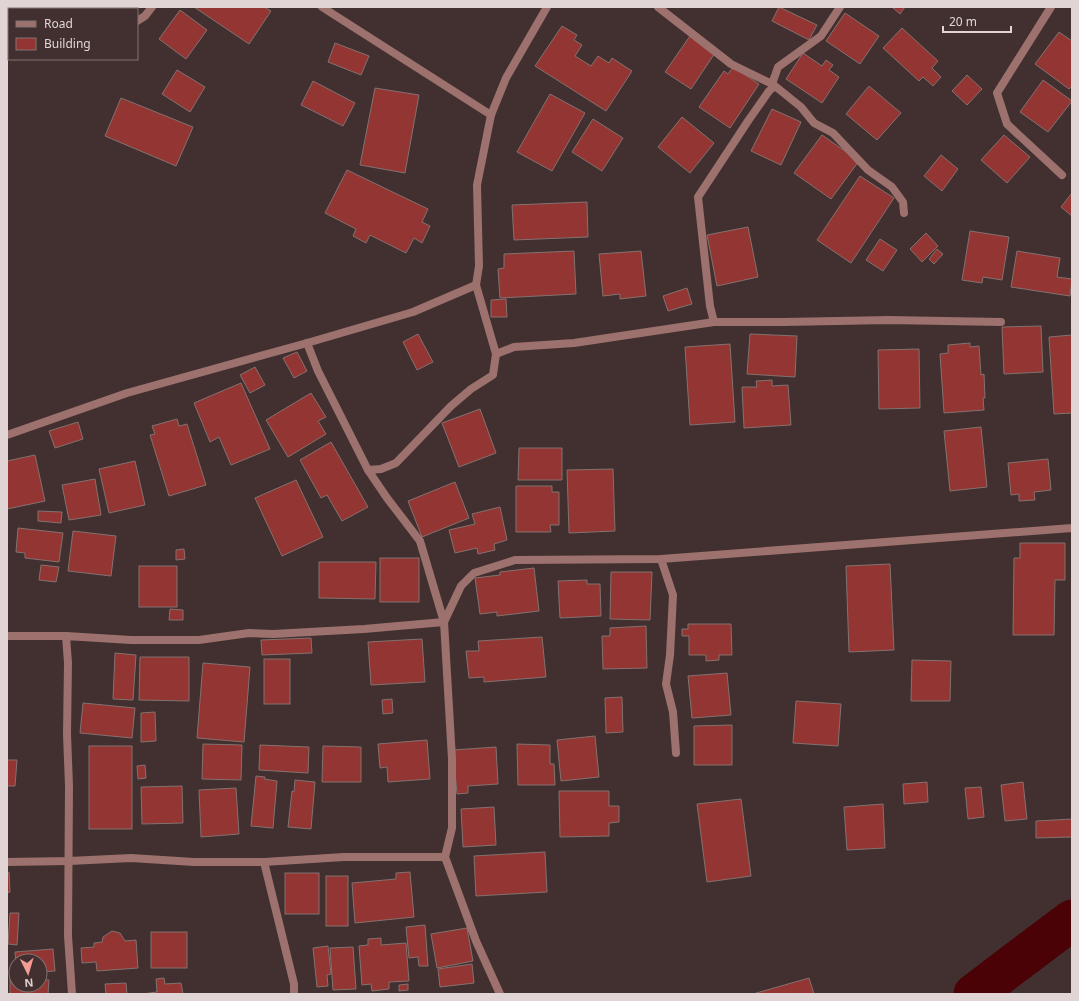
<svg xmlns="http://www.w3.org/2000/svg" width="1079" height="1001" font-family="'Noto Sans',sans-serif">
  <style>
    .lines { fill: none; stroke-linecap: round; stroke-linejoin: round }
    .river { stroke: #4a0207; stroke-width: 41 }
    .building { fill: #933633; stroke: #84716f }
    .minor { stroke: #9d716d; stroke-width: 8 }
  </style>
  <rect width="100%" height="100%" fill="#41302f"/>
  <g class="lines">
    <polyline class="river" points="974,994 1072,920"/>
  </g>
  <g class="building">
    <polygon points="66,7 88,7 90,9 64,9"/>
    <polygon points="194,7 264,7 271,11 249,44"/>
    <polygon points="779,7 817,25 809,40 772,21"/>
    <polygon points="892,7 905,7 900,14"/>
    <polygon points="180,10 207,30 186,59 159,39"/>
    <polygon points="845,13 879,36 860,64 826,41"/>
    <polygon points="562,26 577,35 574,40 582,45 575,56 591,66 598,56 609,63 612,58 632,71 606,111 535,66"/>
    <polygon points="902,28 938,61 932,68 941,77 933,86 923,77 919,81 883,48"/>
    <polygon points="1059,32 1072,41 1072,86 1069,89 1035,64"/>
    <polygon points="690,36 715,53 691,89 665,72"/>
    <polygon points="335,43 369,56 361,75 328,62"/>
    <polygon points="803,53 822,66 826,60 833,65 829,70 839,77 822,103 786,79"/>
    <polygon points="733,67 759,84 730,128 699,107 724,71 728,74"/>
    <polygon points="177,70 205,87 190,112 162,94"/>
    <polygon points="967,75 982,89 967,105 952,91"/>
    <polygon points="1043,80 1072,101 1048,132 1020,112"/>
    <polygon points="313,81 355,103 343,126 301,105"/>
    <polygon points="869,86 901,113 877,140 846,114"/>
    <polygon points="375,88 419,95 405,173 360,165"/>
    <polygon points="550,94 585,113 552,171 517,152"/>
    <polygon points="121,98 193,127 176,166 105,136"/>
    <polygon points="772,109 801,122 781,165 751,151"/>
    <polygon points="682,117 714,143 690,173 658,147"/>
    <polygon points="593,119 623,138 602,171 572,152"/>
    <polygon points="822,135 859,161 831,199 794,173"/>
    <polygon points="1004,135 1030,157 1007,183 981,160"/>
    <polygon points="941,155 958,169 942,191 924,176"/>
    <polygon points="347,170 428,209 422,222 430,226 422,243 414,238 406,253 370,235 366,243 353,236 356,229 325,213"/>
    <polygon points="860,176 894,198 851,263 817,240"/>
    <polygon points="1072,193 1072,216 1061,207"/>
    <polygon points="587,202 588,237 514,240 512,205"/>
    <polygon points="748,227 758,277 717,286 707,235"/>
    <polygon points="970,231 1009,237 1002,280 983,277 982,283 962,280"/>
    <polygon points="926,233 938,246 922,262 910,249"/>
    <polygon points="880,239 897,250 883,271 866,260"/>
    <polygon points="937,249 943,254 934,264 929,259"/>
    <polygon points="574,251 576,294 500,298 498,269 504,268 504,254"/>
    <polygon points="641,251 646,296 620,299 620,294 603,296 599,254"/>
    <polygon points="1017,251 1060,258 1057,277 1072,279 1070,296 1011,287"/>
    <polygon points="687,288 692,304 668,311 663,296"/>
    <polygon points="506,299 507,317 491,317 491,300"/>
    <polygon points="1041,326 1043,372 1004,374 1002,327"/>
    <polygon points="418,334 433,362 417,370 403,342"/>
    <polygon points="750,334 797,336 795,377 747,374"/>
    <polygon points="1072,335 1072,413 1054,414 1049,337"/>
    <polygon points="970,343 970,347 979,346 981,375 984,374 985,398 983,398 984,410 944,413 940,354 948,353 948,345"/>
    <polygon points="730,344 735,422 690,425 685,347"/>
    <polygon points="919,349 920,408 879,409 878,350"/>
    <polygon points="297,352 307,371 294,378 283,358"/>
    <polygon points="255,367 265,385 250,393 240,375"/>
    <polygon points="772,380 772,386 788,385 791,425 744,428 742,387 757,387 756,381"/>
    <polygon points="241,383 270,449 231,465 219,437 210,442 194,403"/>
    <polygon points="311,393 326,417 318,421 326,434 288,457 266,420"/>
    <polygon points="480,409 496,453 459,467 442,423"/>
    <polygon points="177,419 179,426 187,424 206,485 169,496 150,435 155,434 152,426"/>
    <polygon points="78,422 83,439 55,448 49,431"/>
    <polygon points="981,427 987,487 950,491 944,431"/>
    <polygon points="331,442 368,507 342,521 327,495 321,498 300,460"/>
    <polygon points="519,448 562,448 562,480 518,480"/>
    <polygon points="35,455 45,501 7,509 7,461"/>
    <polygon points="1048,459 1051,490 1034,492 1035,500 1019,501 1019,494 1011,495 1008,463"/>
    <polygon points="135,461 145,505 109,513 99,469"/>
    <polygon points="613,469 615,531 569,533 567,470"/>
    <polygon points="95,479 101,515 69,520 62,485"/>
    <polygon points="296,480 323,537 282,556 255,498"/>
    <polygon points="455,482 469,518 422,537 408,501"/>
    <polygon points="516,486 552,486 552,492 559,492 559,525 550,525 551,532 516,532"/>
    <polygon points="500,507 507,540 494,544 495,550 478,554 477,548 455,553 449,530 475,524 472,514"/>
    <polygon points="38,511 62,512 61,523 38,521"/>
    <polygon points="18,528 63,533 59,562 25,558 25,553 16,552"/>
    <polygon points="73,531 116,536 111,576 68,571"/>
    <polygon points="1020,543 1065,543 1065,580 1055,580 1054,635 1013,635 1014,558 1020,558"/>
    <polygon points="184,549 185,559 176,560 176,550"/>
    <rect x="380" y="558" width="39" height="44"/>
    <polygon points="319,562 376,562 375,599 319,598"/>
    <polygon points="890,564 894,650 849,652 846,566"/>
    <polygon points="41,565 59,567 56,582 39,580"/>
    <rect x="139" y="566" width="38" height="41"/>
    <polygon points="534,568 539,611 497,616 497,612 480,614 475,578 500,575 500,572"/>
    <polygon points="611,572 652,572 650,620 610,619"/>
    <polygon points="587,580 587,584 600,584 601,616 560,618 558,581"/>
    <polygon points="170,609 183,610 183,620 169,620"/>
    <polygon points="688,624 731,624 732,655 719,655 719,660 706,661 706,655 689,655 689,636 682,636 682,629 688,629"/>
    <polygon points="646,626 647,668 603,669 602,636 610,636 610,628"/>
    <polygon points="542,637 546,677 484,682 484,677 469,678 466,651 479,651 478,641"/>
    <polygon points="311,638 312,653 262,655 261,640"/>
    <polygon points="422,639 425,682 371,685 368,642"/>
    <polygon points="115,653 136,655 133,700 113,699"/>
    <polygon points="140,657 189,657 189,701 139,700"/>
    <rect x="264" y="659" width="26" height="45"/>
    <polygon points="912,660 951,661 950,701 911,701"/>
    <polygon points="203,663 250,667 244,742 197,738"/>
    <polygon points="727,673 731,715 692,718 688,676"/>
    <polygon points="622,697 623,732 606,733 605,698"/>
    <polygon points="392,699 393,713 383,714 382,700"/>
    <polygon points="796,701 841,704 838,746 793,743"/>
    <polygon points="83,703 135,708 132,738 80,733"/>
    <polygon points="155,712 156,741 141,742 141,713"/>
    <polygon points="732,725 732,765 694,765 694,726"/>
    <polygon points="595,736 599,777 561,781 557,740"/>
    <polygon points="427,740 430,779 388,782 387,767 380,768 378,744"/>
    <polygon points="203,744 242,745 241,780 202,779"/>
    <polygon points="517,744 550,745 550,764 554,764 555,785 518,785"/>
    <polygon points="260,745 309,747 308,773 259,770"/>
    <rect x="89" y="746" width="43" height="83"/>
    <polygon points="323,746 361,747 361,782 322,782"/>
    <polygon points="496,747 498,784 468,786 468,793 457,794 453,750"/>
    <polygon points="7,760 17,760 15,786 7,786"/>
    <polygon points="145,765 146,778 138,779 137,766"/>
    <polygon points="256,776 265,777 264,779 277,781 273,828 251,826"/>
    <polygon points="295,780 315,782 311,829 288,827 292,791 294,792"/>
    <polygon points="927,782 928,802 904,804 903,784"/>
    <polygon points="1023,782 1027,819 1005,821 1001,785"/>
    <polygon points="182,786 183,823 142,824 141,787"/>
    <polygon points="981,787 984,817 968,819 965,788"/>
    <polygon points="236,788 239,834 201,837 199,790"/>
    <polygon points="559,791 609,791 609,806 619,806 619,822 609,823 609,836 560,837"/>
    <polygon points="741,799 751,876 707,882 697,804"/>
    <polygon points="883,804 885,848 847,850 844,807"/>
    <polygon points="494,807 496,845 463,847 461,809"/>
    <polygon points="1072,819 1072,837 1036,838 1036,821"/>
    <polygon points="545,852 547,892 476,896 474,856"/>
    <polygon points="9,872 10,892 7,893 7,873"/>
    <polygon points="410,872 414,917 355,923 352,883 396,879 396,873"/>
    <rect x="285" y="873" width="34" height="41"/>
    <rect x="326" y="876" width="22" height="50"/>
    <polygon points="10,913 19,913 17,945 8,944"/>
    <polygon points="425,925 428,966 419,966 418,957 409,958 406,927"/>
    <polygon points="467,928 473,961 437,968 431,934"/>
    <polygon points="112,931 120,933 125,941 136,940 138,968 97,971 96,962 82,963 81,948 94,947 94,943 102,942 103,937"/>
    <rect x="151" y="932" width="36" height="36"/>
    <polygon points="381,938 381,945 406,943 409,981 389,982 389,989 372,991 371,984 362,985 359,946 368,945 368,939"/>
    <polygon points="328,946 331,974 327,975 328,986 317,987 313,948"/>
    <polygon points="353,947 356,989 333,990 330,948"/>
    <polygon points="53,949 55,971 40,972 40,961 16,961 16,965 15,952"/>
    <polygon points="472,964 474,983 440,987 438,969"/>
    <polygon points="164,978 165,984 181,983 183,994 142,994 157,992 156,979"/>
    <polygon points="809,978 814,994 753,994"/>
    <polygon points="10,979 16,979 16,985 40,985 40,980 49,980 48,994 10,994"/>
    <polygon points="126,983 127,994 106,994 105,984"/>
    <polygon points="408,984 408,990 399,991 399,985"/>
  </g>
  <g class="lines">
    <g class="minor">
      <polyline points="322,7 491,115"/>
      <polyline points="547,7 506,78 491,115 477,185 479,266 476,285 496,354 514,347 574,343 714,322 784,322 889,320 1001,322"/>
      <polyline points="658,7 731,64 772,84 778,67 821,36 840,7"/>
      <polyline points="1051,7 997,93 1007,124 1062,175"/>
      <polyline points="137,21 145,16 152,7"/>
      <polyline points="714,322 710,306 698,197 748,121 769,91 775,86 801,107 814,123 833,133 868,170 892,187 903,202 904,213"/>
      <polyline points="307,343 318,371 368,470"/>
      <polyline points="7,435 127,393 307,343 413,312 476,285"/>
      <polyline points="661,559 673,595 670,655 666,684 673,712 676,753"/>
      <polyline points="7,636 66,636"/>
      <polyline points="7,862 69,861 131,858 194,862 264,862 344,857 445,857"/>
      <polyline points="264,862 294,984 294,994"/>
      <polyline points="72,994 68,936 69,786 67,734 68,663 66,636 131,640 199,640 249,633 273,634 364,629 444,622 420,541 387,498 368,470 381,469 396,463 451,406 471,389 493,375 496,354"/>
      <polyline points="500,994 476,941 445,857 452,828 452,759 444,622 461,586 474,573 515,560 661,559 1072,528"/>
    </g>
  </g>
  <rect width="1079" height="1001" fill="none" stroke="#e0d5d4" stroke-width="16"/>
  <rect x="8" y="8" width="130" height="52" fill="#41302f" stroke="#817271"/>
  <rect x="16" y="21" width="20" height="6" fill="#9d716d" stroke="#817271"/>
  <text x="44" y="28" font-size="12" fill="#e0d5d4">Road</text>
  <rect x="16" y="38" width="20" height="12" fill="#933633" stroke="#817271"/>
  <text x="44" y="48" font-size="12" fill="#e0d5d4">Building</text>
  <g transform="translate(28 973) rotate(175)"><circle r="19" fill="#41302f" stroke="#817271"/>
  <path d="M0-3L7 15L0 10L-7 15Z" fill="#f59c95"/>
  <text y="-6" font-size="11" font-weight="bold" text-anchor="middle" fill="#e0d5d4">N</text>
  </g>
  <path d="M943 26v6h68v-6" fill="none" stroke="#e0d5d4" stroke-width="2"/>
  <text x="949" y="26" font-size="12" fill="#e0d5d4" stroke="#41302f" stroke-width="3" paint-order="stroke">20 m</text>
</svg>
